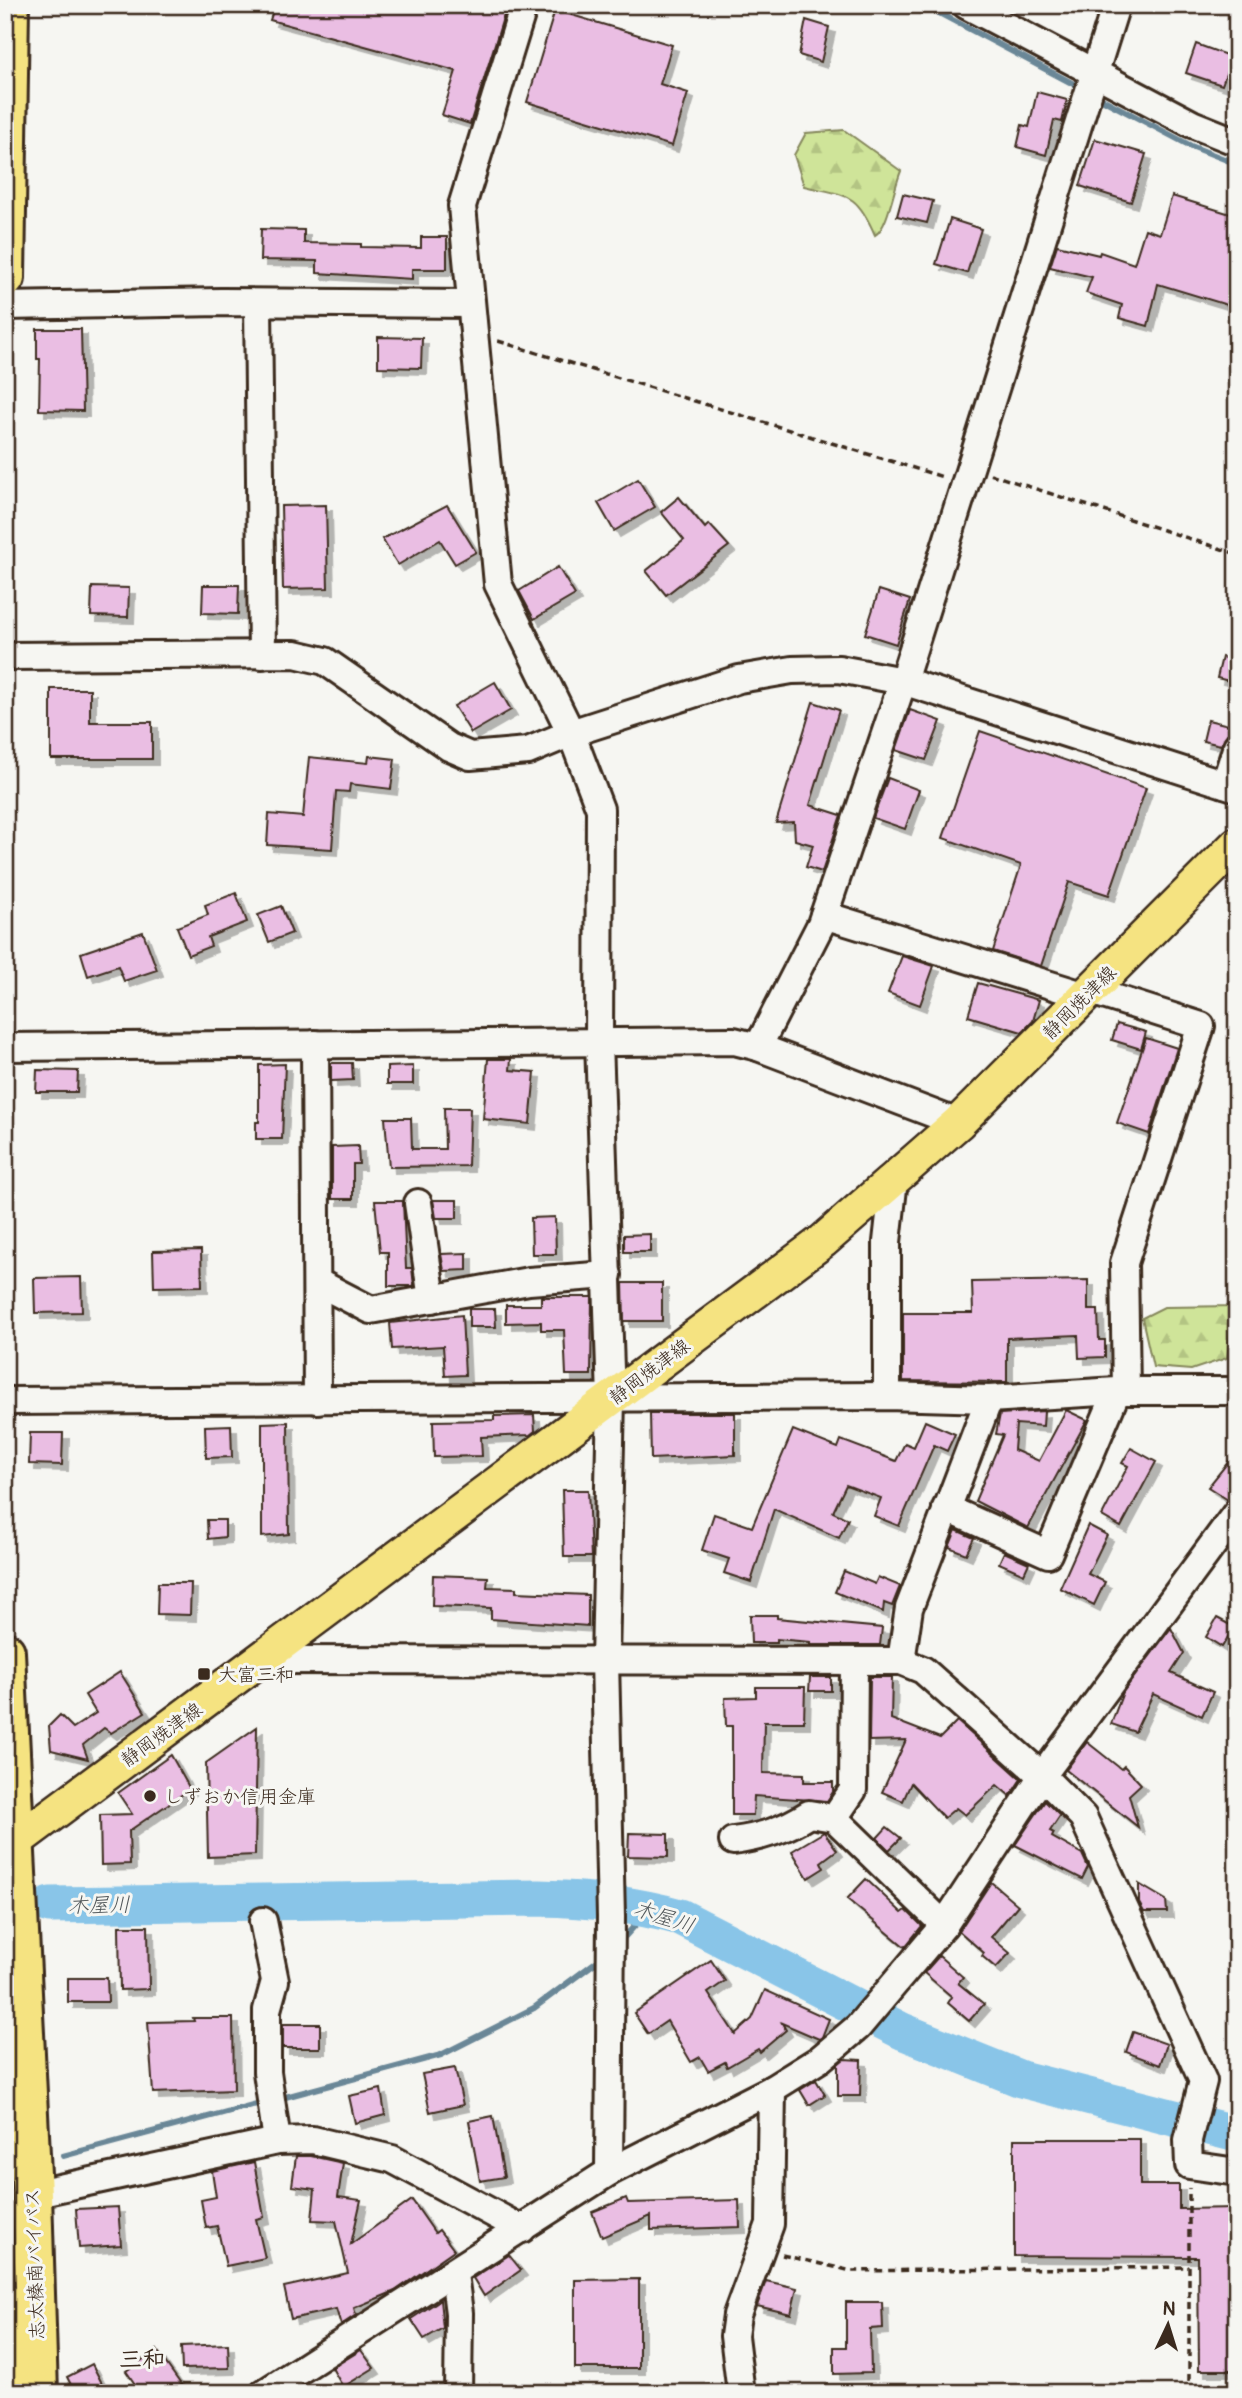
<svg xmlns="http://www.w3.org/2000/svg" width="1242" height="2398" font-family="Pangolin,'Klee One',sans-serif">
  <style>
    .forest { fill: url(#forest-firs); stroke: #85875c; stroke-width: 2 }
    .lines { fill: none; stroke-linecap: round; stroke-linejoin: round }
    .stream { stroke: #6a8797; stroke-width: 6 }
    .river { stroke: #89c5e8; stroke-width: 37 }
    .building { fill: #eabee3; stroke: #3b2a1e; stroke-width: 2; filter: url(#shadow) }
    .minor-casing { stroke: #3b2a1e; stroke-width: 32 }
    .major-casing { stroke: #3b2a1e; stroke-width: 38 }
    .highway-casing { stroke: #3b2a1e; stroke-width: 44 }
    .path { stroke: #3b2a1e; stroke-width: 3.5; stroke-dasharray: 7 5; stroke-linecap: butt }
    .minor { stroke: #f6f6f2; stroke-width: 26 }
    .major { stroke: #f5e381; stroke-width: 33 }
    .highway { stroke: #f5e381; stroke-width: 38 }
    .poi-dot { fill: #3b2a1e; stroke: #f6f6f2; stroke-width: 2.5 }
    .labels { text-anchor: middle; stroke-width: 6; stroke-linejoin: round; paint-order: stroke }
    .street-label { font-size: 19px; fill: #3b2a1e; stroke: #f6f6f2 }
    .poi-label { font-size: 19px; fill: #3b2a1e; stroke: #f6f6f2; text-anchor: start }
    .water-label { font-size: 21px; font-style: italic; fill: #52585b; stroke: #f6f6f2 }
    .quarter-label { font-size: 23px; font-weight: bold; fill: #3b2a1e; stroke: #f6f6f2 }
  </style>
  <defs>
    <pattern id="forest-firs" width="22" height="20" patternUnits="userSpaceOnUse" patternTransform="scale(1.75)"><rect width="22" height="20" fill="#cfe499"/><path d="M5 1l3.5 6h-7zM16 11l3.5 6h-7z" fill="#b3c483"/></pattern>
    <filter id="shadow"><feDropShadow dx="6" dy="6" stdDeviation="0" flood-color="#0004"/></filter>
  </defs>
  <rect width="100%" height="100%" fill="#f6f6f2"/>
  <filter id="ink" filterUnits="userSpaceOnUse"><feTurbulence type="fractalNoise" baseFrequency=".0143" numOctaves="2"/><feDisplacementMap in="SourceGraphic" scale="14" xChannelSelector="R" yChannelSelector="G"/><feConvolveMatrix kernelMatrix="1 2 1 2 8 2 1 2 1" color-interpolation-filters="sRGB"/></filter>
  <g filter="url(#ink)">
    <g class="forest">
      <path d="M844,130L901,171C894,187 888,228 875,235C856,191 847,196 804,186L794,155L806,133Z"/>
      <polygon points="1237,1289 1237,1326 1230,1336 1227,1358 1191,1370 1153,1367 1142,1318 1164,1307 1235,1306"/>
    </g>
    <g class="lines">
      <g class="stream">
        <polyline points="924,5 1083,89"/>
        <polyline points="1096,96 1191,146 1237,164"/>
        <polyline points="620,1942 650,1909"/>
        <polyline points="278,2099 441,2055 534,2008 604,1956"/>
        <polyline points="63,2156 264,2102"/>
      </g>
      <path class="river" d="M50,1905L540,1898C589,1899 633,1904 680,1917L902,2031L1021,2079L1237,2134"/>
    </g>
    <g class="building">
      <polygon points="275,5 507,5 470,124 442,115 456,71 270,20"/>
      <polygon points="555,10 672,45 660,84 688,93 672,146 527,102"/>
      <polygon points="806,20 829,27 821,62 799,55"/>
      <polygon points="1196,44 1232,57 1222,85 1186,73"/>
      <polygon points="1037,92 1067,100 1062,122 1054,120 1046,155 1017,147 1022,125 1029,127"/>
      <polygon points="1095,139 1146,154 1131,202 1080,186"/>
      <polygon points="903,194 933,201 927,223 897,216"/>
      <polygon points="1172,196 1237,216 1237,308 1158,284 1148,326 1119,318 1122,305 1086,293 1092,277 1050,267 1057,245 1099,255 1100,252 1134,264 1145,229 1160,234"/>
      <polygon points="950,219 981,229 967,273 936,264"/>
      <polygon points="261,229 304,230 304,243 361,244 361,247 421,248 421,237 447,237 447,269 412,269 412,279 317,273 317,261 260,260"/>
      <polygon points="37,329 81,329 83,411 39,410 40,359 37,359"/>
      <polygon points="378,337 422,338 421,368 378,367"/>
      <polygon points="638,479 655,507 614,531 598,503"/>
      <polygon points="679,497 705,528 709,524 729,546 666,595 646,571 684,540 661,512"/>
      <polygon points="326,505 328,588 283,589 281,506"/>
      <polygon points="447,505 476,552 455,564 440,540 398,565 382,539"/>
      <polygon points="558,567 575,595 534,619 519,591"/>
      <polygon points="203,585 239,585 238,614 202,613"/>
      <polygon points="92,587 129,588 128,617 91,616"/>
      <polygon points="879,590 910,600 896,644 865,634"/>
      <polygon points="1222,657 1237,661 1237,683 1217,678"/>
      <polygon points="495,682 511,710 471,733 454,706"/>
      <polygon points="51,689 90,689 90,722 152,722 152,759 51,759"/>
      <polygon points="813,702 839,710 810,805 841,815 822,872 806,867 813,845 795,840 794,822 776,823"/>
      <polygon points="910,710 941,721 926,760 896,750"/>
      <polygon points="1208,720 1237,727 1237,731 1227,734 1221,745 1203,741"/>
      <polygon points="980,731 1146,788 1109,895 1069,882 1041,966 993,951 1021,865 943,838"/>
      <polygon points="369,756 395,759 391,789 350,784 349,792 336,791 332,849 267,845 269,814 303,817 309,757 368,763"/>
      <polygon points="888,778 919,790 905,829 873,818"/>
      <polygon points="236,893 247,922 208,937 211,946 188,955 177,927 208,915 205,905"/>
      <polygon points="281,906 292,933 269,942 258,915"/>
      <polygon points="143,932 157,970 124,981 118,966 88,976 81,953"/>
      <polygon points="902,956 934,966 920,1005 888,993"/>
      <polygon points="978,983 1039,1000 1033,1021 1022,1032 968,1016"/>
      <polygon points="1117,1024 1146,1032 1141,1049 1112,1040"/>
      <polygon points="1146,1038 1177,1048 1149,1134 1117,1123"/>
      <polygon points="488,1059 511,1059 510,1070 535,1072 530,1124 483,1119"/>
      <polygon points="331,1063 352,1063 353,1080 331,1081"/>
      <polygon points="285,1064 282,1139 256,1139 256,1122 259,1122 259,1065"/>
      <polygon points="413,1066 413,1084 387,1084 387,1067"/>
      <polygon points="37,1070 78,1071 77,1092 36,1092"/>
      <polygon points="444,1108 470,1108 468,1166 389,1167 385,1118 411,1118 412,1149 445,1149"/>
      <polygon points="358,1146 359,1164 353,1164 353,1199 332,1199 332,1147"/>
      <polygon points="433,1200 457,1200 457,1218 436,1218"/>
      <polygon points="375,1201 403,1201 406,1268 412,1268 414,1286 388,1286 388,1252 380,1252"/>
      <polygon points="555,1217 556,1254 532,1254 531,1218"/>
      <polygon points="650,1234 650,1252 624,1252 624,1235"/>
      <polygon points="201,1250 202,1286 154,1287 153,1251"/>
      <polygon points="467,1253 467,1270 444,1271 441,1254"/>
      <polygon points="81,1277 82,1312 35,1313 34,1278"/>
      <polygon points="1088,1280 1088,1310 1098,1310 1099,1340 1105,1340 1105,1357 1079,1358 1078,1335 1007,1338 1007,1382 903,1381 903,1313 973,1313 972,1282"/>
      <polygon points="623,1283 662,1283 662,1321 624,1321"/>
      <polygon points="541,1297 592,1297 591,1375 566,1375 564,1330 541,1330 541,1322 506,1323 506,1305 541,1305"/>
      <polygon points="469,1309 495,1309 496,1327 469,1327"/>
      <polygon points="462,1315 465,1375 445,1376 443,1346 392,1349 390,1323"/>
      <polygon points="1066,1410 1087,1420 1028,1528 975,1501 1003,1435 996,1434 1000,1414 1044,1411 1043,1426 1016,1424 1014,1450 1039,1461"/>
      <polygon points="650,1413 735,1413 735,1455 651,1459"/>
      <polygon points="534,1415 535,1431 530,1435 481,1437 482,1456 434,1457 433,1421 494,1420 494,1416"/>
      <polygon points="925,1421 955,1434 947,1451 934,1445 899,1526 874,1516 881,1498 846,1485 833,1512 848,1519 839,1538 774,1509 751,1582 724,1573 729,1559 702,1550 714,1514 752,1527 793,1430 838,1448 841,1440 896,1461 905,1443 914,1447"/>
      <polygon points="288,1422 289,1534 262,1537 262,1423"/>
      <polygon points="231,1425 232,1457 206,1458 205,1426"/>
      <polygon points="30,1433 63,1433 62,1465 29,1464"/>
      <polygon points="1131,1448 1156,1462 1121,1527 1102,1516 1128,1466 1122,1463"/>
      <polygon points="1237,1451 1237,1497 1228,1500 1208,1487"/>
      <polygon points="562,1490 588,1490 591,1557 564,1557"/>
      <polygon points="207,1520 225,1520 225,1537 208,1539"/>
      <polygon points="1088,1525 1107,1535 1088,1574 1105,1582 1094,1605 1060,1588"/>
      <polygon points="956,1530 974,1538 966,1554 949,1547"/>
      <polygon points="1004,1552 1029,1563 1024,1574 999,1563"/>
      <polygon points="844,1571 875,1584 878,1577 900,1586 892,1606 884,1603 883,1612 835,1592"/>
      <polygon points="433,1575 488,1577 487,1587 516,1588 516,1592 588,1595 588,1626 491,1619 491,1608 432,1606"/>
      <polygon points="158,1583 191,1583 190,1615 157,1614"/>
      <polygon points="750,1615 777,1615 777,1618 882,1628 880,1645 810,1645 810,1642 777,1639 777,1643 751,1643"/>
      <polygon points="1217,1618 1234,1627 1222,1647 1206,1637"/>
      <polygon points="1171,1628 1184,1653 1171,1673 1213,1692 1202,1716 1153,1694 1135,1732 1111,1724 1123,1692"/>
      <polygon points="120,1672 145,1712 111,1733 104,1728 83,1745 88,1759 51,1750 49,1726 60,1715 73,1728 96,1713 85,1695"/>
      <polygon points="810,1677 831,1677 831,1691 809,1691"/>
      <polygon points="870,1677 892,1677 891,1719 940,1738 957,1721 1021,1779 1010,1796 997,1785 965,1815 956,1808 944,1818 911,1783 903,1801 882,1792 906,1740 869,1741"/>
      <polygon points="756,1687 805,1687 804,1722 764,1722 763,1773 804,1774 804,1782 833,1782 833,1792 827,1801 754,1796 753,1815 732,1815 732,1726 726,1726 725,1698 756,1697"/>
      <polygon points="257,1727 255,1855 208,1857 206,1763"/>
      <polygon points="1087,1742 1121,1769 1124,1766 1141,1784 1129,1795 1138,1827 1066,1770"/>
      <polygon points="171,1755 190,1789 129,1831 130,1864 101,1865 100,1815 132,1814 118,1793"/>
      <polygon points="1045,1801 1060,1816 1050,1831 1054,1833 1052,1837 1082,1854 1088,1867 1082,1879 1015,1845"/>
      <polygon points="887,1827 901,1838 889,1850 877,1838"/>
      <polygon points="824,1832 837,1850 821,1862 824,1868 808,1878 792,1851"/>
      <polygon points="629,1833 668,1834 668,1857 628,1856"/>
      <polygon points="866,1879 902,1913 906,1910 922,1926 905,1947 847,1899"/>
      <polygon points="991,1882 1018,1905 991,1937 1010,1953 996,1968 982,1956 984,1953 959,1931"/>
      <polygon points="1139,1884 1166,1900 1167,1912 1144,1912 1139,1903"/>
      <polygon points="119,1926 148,1926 149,1989 120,1990"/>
      <polygon points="939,1956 963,1977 958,1983 984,2004 969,2021 948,2003 952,1997 924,1973"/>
      <polygon points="711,1960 725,1981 708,1993 735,2034 752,2019 765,1990 829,2019 822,2037 819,2039 782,2023 786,2030 760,2052 758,2049 727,2067 725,2062 708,2071 700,2057 691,2062 667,2021 648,2034 634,2013"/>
      <polygon points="68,1978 107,1978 108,2002 68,2002"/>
      <polygon points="193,2018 233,2018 234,2090 153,2093 148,2022 194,2021"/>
      <rect x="283" y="2024" width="37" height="24"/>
      <polygon points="1133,2032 1167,2044 1160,2065 1126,2052"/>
      <polygon points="844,2059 861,2060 860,2096 838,2096 838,2064"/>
      <polygon points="455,2068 463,2105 430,2112 422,2074"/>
      <polygon points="816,2080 825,2095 809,2105 800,2090"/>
      <polygon points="381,2089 385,2115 355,2123 349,2096"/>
      <polygon points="493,2116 504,2177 480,2181 469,2121"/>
      <polygon points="1014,2139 1140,2139 1140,2185 1179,2185 1179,2209 1237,2208 1237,2370 1199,2370 1198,2257 1014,2256"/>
      <polygon points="296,2156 311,2156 343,2163 338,2197 361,2200 351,2244 412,2200 435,2233 439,2230 454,2250 395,2291 354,2308 356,2315 341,2325 336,2309 291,2319 284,2287 348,2273 336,2221 312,2220 315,2189 292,2186"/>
      <polygon points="254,2162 264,2217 256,2219 265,2258 226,2266 217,2226 206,2228 201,2200 216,2197 212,2171"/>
      <polygon points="626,2198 628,2203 739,2200 740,2227 651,2230 651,2216 602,2237 592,2212"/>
      <polygon points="118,2207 121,2245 79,2248 76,2209"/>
      <polygon points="509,2255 521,2270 484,2296 473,2278"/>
      <polygon points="639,2279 639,2368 575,2368 575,2280"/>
      <polygon points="766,2281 797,2288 791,2314 757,2306"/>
      <polygon points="440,2300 443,2328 424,2339 411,2319"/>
      <polygon points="846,2302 882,2302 883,2328 870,2329 871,2373 834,2374 834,2347 846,2347"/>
      <polygon points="228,2344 229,2368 182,2369 181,2346"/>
      <polygon points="157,2350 163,2359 187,2393 141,2393 126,2371"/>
      <polygon points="361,2350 374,2368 343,2387 332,2368"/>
      <polygon points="92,2364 107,2393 75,2393 67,2377"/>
    </g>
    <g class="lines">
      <defs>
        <g id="minor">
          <polyline points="524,5 462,206 498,584 571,733 600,809 599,1041 611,1399 605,1660 611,1917 609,2172"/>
          <polyline points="966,5 1192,124 1237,142"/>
          <polyline points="258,304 262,655"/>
          <polyline points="5,306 221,302 470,304"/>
          <polyline points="5,656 295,654 325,661 449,747 470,756 528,751 571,733 739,679 792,670 839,669 903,681 1237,788"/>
          <polyline points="1225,784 1237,746"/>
          <polyline points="824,915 1086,996"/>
          <polyline points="1091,991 1201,1026 1124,1263 1126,1391"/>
          <polyline points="315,1044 317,1400"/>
          <polyline points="5,1047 734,1041 758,1047 958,1123"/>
          <polyline points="758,1047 821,924 903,681 1116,5"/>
          <polyline points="418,1203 432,1299"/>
          <polyline points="317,1282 371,1310 529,1281 608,1275"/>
          <polyline points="887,1396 887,1242 894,1179"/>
          <polyline points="5,1401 887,1396 989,1399 1117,1391 1237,1391"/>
          <polyline points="946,1508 1048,1554 1117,1391"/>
          <polyline points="262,1660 901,1661 923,1670 1042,1776 1083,1817 1203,2081 1188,2140 1189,2165 1237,2172"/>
          <polyline points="901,1661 909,1608 989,1399"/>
          <polyline points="834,1818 853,1790 854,1661"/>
          <path d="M733,1841C762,1837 784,1830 809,1814L834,1818L944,1925"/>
          <polyline points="263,1921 275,1981 267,2010 267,2072 277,2141"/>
          <polyline points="32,2194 277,2141 313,2140 392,2159 522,2229"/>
          <polyline points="454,2274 459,2313 458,2393"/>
          <polyline points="264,2393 609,2172 772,2089 820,2059 858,2027 944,1925 1042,1776 1237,1512"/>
          <polyline points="741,2393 734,2336 737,2315 770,2224 772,2089"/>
        </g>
        <polyline id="major" points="15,1842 823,1241 958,1123 1237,844"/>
        <g id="highway">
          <polyline points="5,278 9,5"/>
          <polyline points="5,1652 32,2194 38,2393"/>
          <polyline points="5,2304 10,2393"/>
        </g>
      </defs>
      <use href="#minor" class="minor-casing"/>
      <use href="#major" class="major-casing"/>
      <use href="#highway" class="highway-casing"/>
      <g class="path">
        <polyline points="498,341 943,477"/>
        <polyline points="990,474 1237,554"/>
        <polyline points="782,2255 852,2271 1189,2267"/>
        <polyline points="1189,2393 1189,2188"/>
      </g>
      <use href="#minor" class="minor"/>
      <use href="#major" class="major"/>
      <use href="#highway" class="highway"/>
    </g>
  </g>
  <g class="poi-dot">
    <rect x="197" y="1667" width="14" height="14" rx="3.5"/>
    <circle cx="150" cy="1796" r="7"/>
  </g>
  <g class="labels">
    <g class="street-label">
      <text transform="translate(1079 1002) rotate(-45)" y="7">静岡焼津線</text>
      <text transform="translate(649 1371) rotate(-37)" y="7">静岡焼津線</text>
      <text transform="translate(161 1734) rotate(-36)" y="7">静岡焼津線</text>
      <text transform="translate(34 2264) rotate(-92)" y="7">志太榛南バイパス</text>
    </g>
    <g class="poi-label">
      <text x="218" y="1681">大富三和</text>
      <text x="164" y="1803">しずおか信用金庫</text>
    </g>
    <g class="water-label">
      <text transform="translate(99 1905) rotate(-1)" y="7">木屋川</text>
      <text transform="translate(664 1917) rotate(18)" y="7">木屋川</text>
    </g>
    <g class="quarter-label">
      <text x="142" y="2367">三和</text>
    </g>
  </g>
  <rect width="1242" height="2398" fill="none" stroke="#f6f6f2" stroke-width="28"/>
  <rect x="14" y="14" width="1214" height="2370" fill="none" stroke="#3b2a1e" stroke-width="2.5" filter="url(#ink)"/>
  <g transform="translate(1168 2325) rotate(4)" stroke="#f6f6f2" stroke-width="5" paint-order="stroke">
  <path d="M0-5L12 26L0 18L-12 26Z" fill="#3b2a1e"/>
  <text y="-10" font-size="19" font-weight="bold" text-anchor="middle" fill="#3b2a1e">N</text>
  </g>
</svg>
